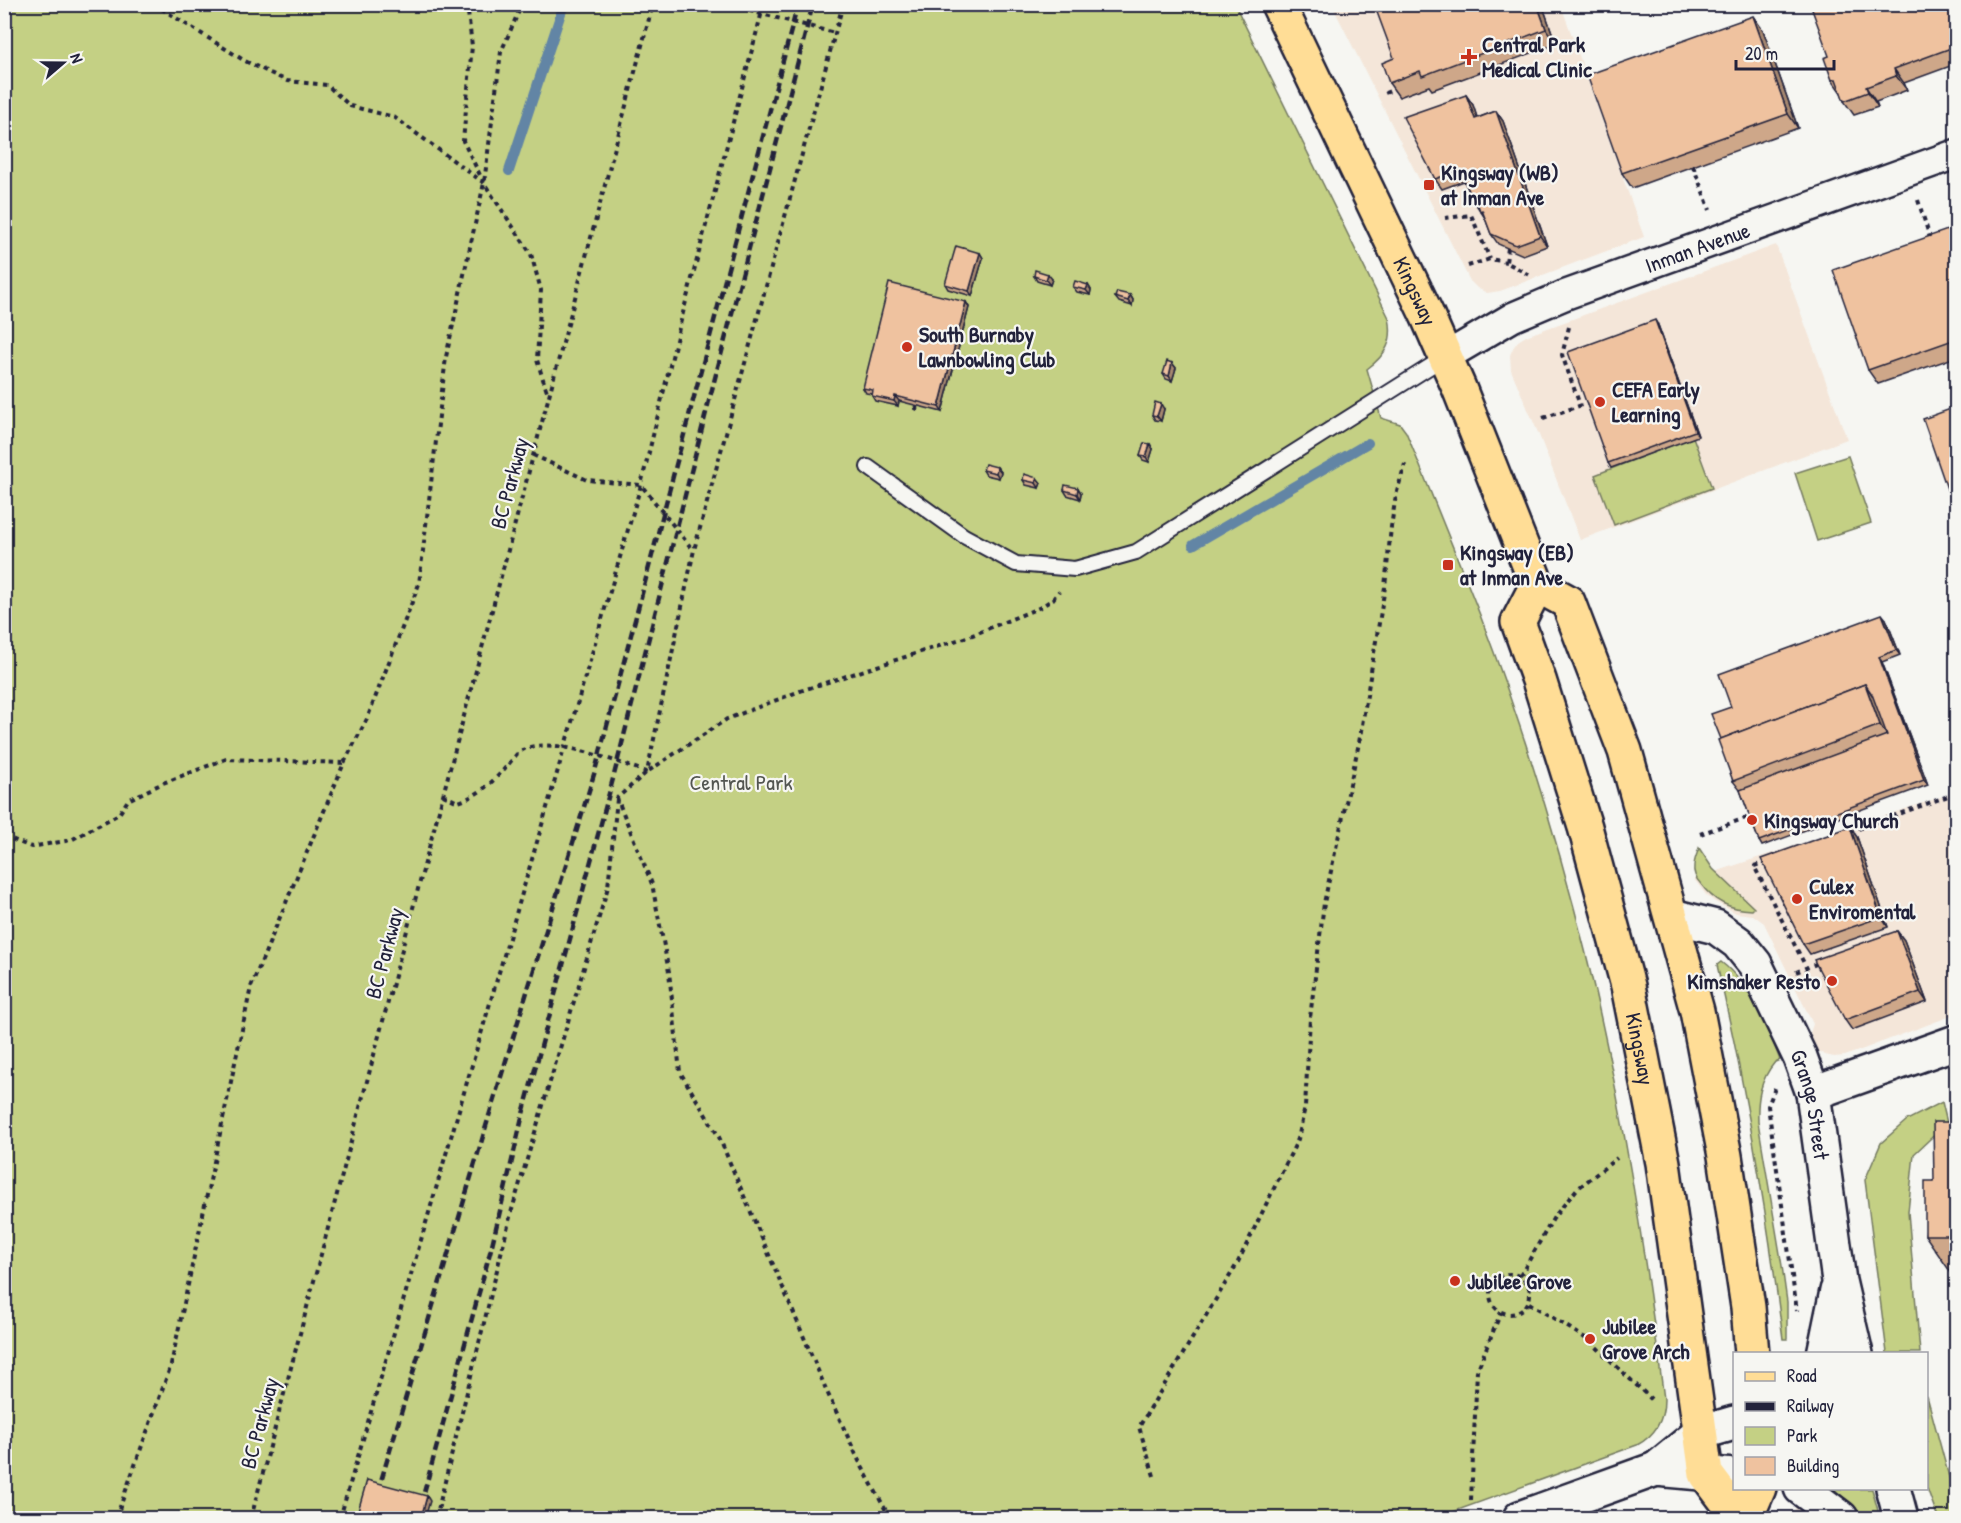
<svg xmlns="http://www.w3.org/2000/svg" width="1961" height="1523" font-family="'Patrick Hand',sans-serif">
  <style>
    .built { fill: #f4e6d9 }
    .green { fill: #c4d084; stroke: #737960; stroke-width: 1.5 }
    .lines { fill: none; stroke-linecap: round; stroke-linejoin: round }
    .stream { stroke: #6285a5; stroke-width: 10 }
    .service-casing { stroke: #22223b; stroke-width: 18 }
    .minor-casing { stroke: #22223b; stroke-width: 33 }
    .tertiary-casing { stroke: #22223b; stroke-width: 38 }
    .primary-casing { stroke: #22223b; stroke-width: 38 }
    .path { stroke: #22223b; stroke-width: 4; stroke-dasharray: 4.5 4.5; stroke-linecap: butt }
    .service { stroke: #f6f6f2; stroke-width: 14 }
    .minor { stroke: #f6f6f2; stroke-width: 28 }
    .tertiary { stroke: #f6f6f2; stroke-width: 33 }
    .primary { stroke: #ffdd96; stroke-width: 33 }
    .rail { stroke: #22223b; stroke-width: 4.5; stroke-dasharray: 9 4.5; stroke-linecap: butt }
    .wall { fill: #cea789; stroke: #22223b; stroke-width: 1.5 }
    .shaded-wall { fill: #a7886f; stroke: #22223b; stroke-width: 1.5 }
    .building { fill: #efc29f; stroke: #22223b; stroke-width: 1.5 }
    .poi-dot { fill: #c8321e; stroke: #f6f6f2; stroke-width: 2 }
    .labels { text-anchor: middle; stroke-width: 4.5; stroke-linejoin: round; paint-order: stroke }
    .poi-label { font-size: 22px; font-weight: bold; fill: #22223b; stroke: #f6f6f2; text-anchor: start }
    .street-label { font-size: 22px; fill: #22223b; stroke: #f6f6f2 }
    .park-label { font-size: 22px; fill: #535651; stroke: #f6f6f2 }
  </style>
  <rect width="100%" height="100%" fill="#f6f6f2"/>
  <filter id="ink" filterUnits="userSpaceOnUse"><feTurbulence type="fractalNoise" baseFrequency=".0167" numOctaves="2"/><feDisplacementMap in="SourceGraphic" scale="12" xChannelSelector="R" yChannelSelector="G"/><feConvolveMatrix kernelMatrix="1 2 1 2 8 2 1 2 1" color-interpolation-filters="sRGB"/></filter>
  <g filter="url(#ink)">
    <g class="built">
      <polygon points="1332,5 1561,5 1644,237 1500,291 1487,293 1477,288 1470,281"/>
      <polygon points="1776,245 1847,439 1580,540 1539,435 1511,370 1510,355 1513,348 1518,341 1526,336"/>
      <polygon points="1956,792 1956,1014 1845,1056 1834,1057 1825,1055 1818,1051 1812,1040 1810,1033 1813,1024 1811,1020 1764,923 1753,915 1736,913 1715,902 1706,895 1694,879"/>
      <polygon points="1797,1505 1823,1518 1795,1518 1795,1508"/>
    </g>
    <g class="green">
      <path d="M4,5H1235L1389,318C1394,341 1386,355 1367,369L1381,418L1400,424L1406,432C1431,493 1456,554 1480,615C1523,727 1559,845 1588,962C1623,1106 1645,1253 1664,1399C1664,1420 1656,1435 1637,1445L1436,1518H5Z"/>
      <polygon points="1693,437 1712,488 1614,525 1595,475"/>
      <polygon points="1848,456 1871,523 1817,541 1795,473"/>
      <path d="M1699,848L1713,869L1754,908L1752,910C1729,909 1714,902 1700,883C1696,879 1693,872 1694,866C1694,860 1697,854 1699,848Z"/>
      <path d="M1721,962C1751,985 1767,1026 1780,1060L1775,1062C1760,1080 1757,1099 1758,1122L1782,1266L1787,1302V1339H1783C1767,1213 1746,1088 1717,965Z"/>
      <polygon points="1942,1102 1947,1123 1914,1154 1908,1212 1920,1353 1887,1353 1865,1180 1881,1143 1907,1120"/>
      <polygon points="1927,1396 1956,1503 1956,1518 1938,1518 1927,1488"/>
      <polygon points="1834,1489 1872,1489 1880,1518 1862,1518 1850,1503"/>
    </g>
    <g class="lines">
      <g class="stream">
        <polyline points="509,171 564,4"/>
        <polyline points="1193,545 1368,443"/>
      </g>
      <defs>
        <polyline id="service" points="868,467 964,536 1016,564 1075,569 1136,552 1445,357"/>
        <g id="minor">
          <path id="s1" d="M1445,357L1513,317L1565,295L1956,154"/>
        </g>
        <g id="tertiary">
          <path id="s2" d="M1672,916L1716,927L1738,943L1755,964L1800,1057L1813,1093L1839,1281L1856,1354"/>
          <polyline points="1813,1093 1956,1042"/>
          <polyline points="1824,1354 1837,1291"/>
          <polyline points="1656,1469 1700,1433 1734,1423"/>
          <polyline points="1801,1488 1841,1518"/>
          <polyline points="1893,1488 1901,1518"/>
          <polyline points="1520,1518 1656,1469 1734,1476"/>
        </g>
        <g id="primary">
          <path id="s3" d="M1278,4L1427,315L1459,388L1537,585L1568,602L1625,751L1697,1011L1725,1156L1748,1307L1752,1354"/>
          <path id="s4" d="M1537,585L1518,622L1539,680L1585,827L1628,986L1663,1163L1706,1474L1739,1518"/>
          <polyline points="1746,1518 1759,1488"/>
        </g>
      </defs>
      <use href="#service" class="service-casing"/>
      <use href="#minor" class="minor-casing"/>
      <use href="#tertiary" class="tertiary-casing"/>
      <use href="#primary" class="primary-casing"/>
      <g class="path">
        <polyline points="154,4 245,61 287,81 327,85 350,106 394,117 484,183"/>
        <polyline points="467,4 472,46 463,141 484,183 531,254 541,290 537,360 548,395"/>
        <polyline points="723,4 835,33"/>
        <polyline points="1385,93 1398,88"/>
        <polyline points="1693,166 1710,210"/>
        <polyline points="1918,200 1931,241"/>
        <polyline points="1445,218 1471,215 1490,259"/>
        <polyline points="1508,248 1506,262 1529,275"/>
        <polyline points="1468,266 1490,259 1506,262"/>
        <polyline points="1569,327 1562,355 1580,405"/>
        <polyline points="915,410 916,408 919,408"/>
        <polyline points="1543,418 1588,403"/>
        <polyline points="533,455 587,480 641,485 693,550"/>
        <path d="M443,795L458,802C478,796 493,782 506,767C510,763 514,757 518,753C544,731 618,763 647,772L694,550L843,4"/>
        <polyline points="1850,832 1956,793"/>
        <polyline points="1700,834 1751,816"/>
        <polyline points="4,836 31,847 71,840 119,814 128,800 163,783 226,759 344,763"/>
        <polyline points="1767,862 1754,866 1806,967"/>
        <polyline points="1796,972 1821,962"/>
        <polyline points="1775,1088 1768,1106 1797,1311"/>
        <circle cx="1510" cy="1294" r="20"/>
        <polyline points="1520,1276 1554,1217 1577,1189 1617,1158"/>
        <polyline points="1529,1303 1590,1341 1651,1399"/>
        <polyline points="1154,1476 1139,1427 1237,1264 1298,1139 1305,1107 1310,1018 1324,903 1359,743 1385,587 1391,527 1396,495 1405,464"/>
        <polyline points="1471,1500 1477,1371 1501,1312"/>
        <polyline points="116,1518 171,1365 251,987 344,763 367,719 419,584 446,357 484,183 501,52 522,4"/>
        <polyline points="251,1518 653,4"/>
        <polyline points="340,1518 641,485 679,328 764,4"/>
        <polyline points="436,1518 511,1213 608,887 617,799"/>
        <polyline points="890,1518 859,1461 828,1394 719,1137 680,1072 669,972 652,884 617,798 647,772 727,719 800,691 970,636 1041,607 1053,599 1059,591"/>
      </g>
      <use href="#service" class="service"/>
      <use href="#minor" class="minor"/>
      <use href="#tertiary" class="tertiary"/>
      <use href="#primary" class="primary"/>
      <g class="rail">
        <polyline points="370,1518 492,1106 595,771 798,4"/>
        <polyline points="417,1518 491,1249 523,1114 614,775 710,397 813,4"/>
      </g>
    </g>
    <g class="wall">
      <polygon points="1542,4 1556,44 1432,90 1429,86 1399,97 1389,83 1394,58"/>
      <polygon points="1956,4 1956,64 1904,83 1907,90 1876,102 1878,107 1854,115 1844,101 1842,94 1832,80 1829,56"/>
      <polygon points="1763,30 1798,128 1632,188 1622,173"/>
      <polygon points="1466,95 1473,105 1477,118 1496,111 1503,121 1547,246 1523,255 1498,244 1491,234 1485,218 1473,200 1464,181 1442,189 1435,179"/>
      <polygon points="1956,227 1956,357 1878,384 1868,370"/>
      <polygon points="980,253 983,258 972,296 948,289 945,284"/>
      <polygon points="1034,276 1052,279 1050,285 1037,281"/>
      <polygon points="1088,285 1091,290 1090,295 1077,292 1073,287"/>
      <polygon points="1130,295 1133,300 1132,306 1119,302 1115,297"/>
      <polygon points="966,302 969,307 942,412 899,401 898,406 875,401 872,396 872,394 866,393 863,388"/>
      <polygon points="1658,325 1698,436 1611,468 1608,463"/>
      <polygon points="1172,363 1176,368 1172,381 1166,379 1163,374"/>
      <polygon points="1164,409 1161,421 1155,420 1152,415"/>
      <polygon points="1150,444 1153,449 1149,462 1143,460 1140,456"/>
      <polygon points="997,467 1001,472 999,478 986,475 983,470"/>
      <polygon points="1037,478 1041,483 1039,488 1026,485 1023,480"/>
      <polygon points="1078,488 1081,493 1080,499 1067,495 1064,490"/>
      <polygon points="1886,619 1900,655 1882,662 1928,785 1762,846 1759,841 1740,790 1733,781 1721,739 1731,707"/>
      <polygon points="1850,827 1857,837 1888,927 1810,954 1803,944"/>
      <polygon points="1897,931 1904,940 1927,1002 1852,1030 1845,1020"/>
      <polygon points="1956,1122 1956,1280 1925,1235 1934,1181"/>
    </g>
    <g class="shaded-wall">
      <polygon points="1537,4 1542,4 1556,44 1546,29"/>
      <polygon points="1753,16 1763,30 1798,128 1788,114"/>
      <polygon points="1894,69 1904,83 1907,90 1896,76"/>
      <polygon points="1866,87 1876,102 1878,107 1868,92"/>
      <polygon points="1466,95 1473,105 1481,129 1475,119"/>
      <polygon points="1496,111 1503,121 1547,246 1540,236"/>
      <polygon points="980,253 983,258 972,296 969,291"/>
      <polygon points="1048,274 1052,279 1050,285 1046,280"/>
      <polygon points="1088,285 1091,290 1090,295 1086,290"/>
      <polygon points="1130,295 1133,300 1132,306 1128,301"/>
      <polygon points="966,302 969,307 942,412 939,407"/>
      <polygon points="1655,320 1658,325 1698,436 1695,431"/>
      <polygon points="1172,363 1176,368 1172,381 1169,376"/>
      <polygon points="895,396 899,401 898,406 894,401"/>
      <polygon points="1161,404 1164,409 1161,421 1157,416"/>
      <polygon points="1150,444 1153,449 1149,462 1146,457"/>
      <polygon points="997,467 1001,472 999,478 996,473"/>
      <polygon points="1037,478 1041,483 1039,488 1036,483"/>
      <polygon points="1078,488 1081,493 1080,499 1077,494"/>
      <polygon points="1882,614 1886,619 1900,655 1896,650"/>
      <polygon points="1879,657 1882,662 1928,785 1924,780"/>
      <polygon points="1865,684 1875,699 1890,740 1880,725"/>
      <polygon points="1850,827 1857,837 1888,927 1881,917"/>
      <polygon points="1897,931 1904,940 1927,1002 1920,992"/>
      <polygon points="427,1496 430,1501 425,1518 421,1518"/>
    </g>
    <g class="building">
      <polygon points="1374,4 1537,4 1546,29 1422,76 1420,71 1389,83 1382,63 1394,58"/>
      <polygon points="1810,4 1956,4 1956,56 1954,56 1951,48 1894,69 1896,76 1866,87 1868,92 1844,101 1836,79 1832,80 1824,58 1829,56"/>
      <polygon points="1753,16 1788,114 1622,173 1587,75"/>
      <polygon points="1466,95 1475,119 1496,111 1540,236 1516,245 1491,234 1482,210 1480,211 1476,199 1473,200 1460,170 1435,179 1403,117"/>
      <polygon points="1956,227 1956,339 1868,370 1833,270"/>
      <polygon points="956,246 980,253 969,291 945,284"/>
      <polygon points="1035,270 1048,274 1046,280 1034,276"/>
      <polygon points="1075,281 1088,285 1086,290 1073,287"/>
      <polygon points="889,283 966,302 939,407 895,396 894,401 872,396 873,390 863,388"/>
      <polygon points="1117,292 1130,295 1128,301 1115,297"/>
      <polygon points="1655,320 1695,431 1608,463 1568,352"/>
      <polygon points="1167,361 1172,363 1169,376 1163,374"/>
      <polygon points="1155,402 1161,404 1157,416 1152,415"/>
      <polygon points="1956,407 1956,515 1923,419"/>
      <polygon points="1144,443 1150,444 1146,457 1140,456"/>
      <polygon points="985,464 997,467 996,473 983,470"/>
      <polygon points="1024,474 1037,478 1036,483 1023,480"/>
      <polygon points="1065,485 1078,488 1077,494 1064,490"/>
      <polygon points="1882,614 1896,650 1879,657 1924,780 1759,841 1740,790 1887,735 1872,694 1865,684 1721,739 1711,714 1731,707 1719,674"/>
      <polygon points="1865,684 1880,725 1733,781 1718,740"/>
      <polygon points="1850,827 1881,917 1803,944 1761,859"/>
      <polygon points="1897,931 1920,992 1845,1020 1814,960"/>
      <polygon points="1933,1122 1956,1122 1956,1235 1925,1235 1925,1181 1934,1181"/>
      <polygon points="367,1480 427,1496 421,1518 356,1518"/>
    </g>
  </g>
  <g class="poi-dot">
    <path d="M1466 48h6v6h6v6h-6v6h-6v-6h-6v-6h6z"/>
    <rect x="1423" y="179" width="12" height="12" rx="3"/>
    <circle cx="907" cy="347" r="6"/>
    <circle cx="1600" cy="402" r="6"/>
    <rect x="1442" y="559" width="12" height="12" rx="3"/>
    <circle cx="1752" cy="820" r="6"/>
    <circle cx="1797" cy="899" r="6"/>
    <circle cx="1832" cy="981" r="6"/>
    <circle cx="1455" cy="1281" r="6"/>
    <circle cx="1590" cy="1339" r="6"/>
  </g>
  <g class="labels">
    <g class="poi-label">
      <text x="1482" y="52">Central Park<tspan x="1482" dy="25">Medical Clinic</tspan></text>
      <text x="1441" y="180">Kingsway (WB)<tspan x="1441" dy="25">at Inman Ave</tspan></text>
      <text x="919" y="342">South Burnaby<tspan x="919" dy="25">Lawnbowling Club</tspan></text>
      <text x="1612" y="397">CEFA Early<tspan x="1612" dy="25">Learning</tspan></text>
      <text x="1460" y="560">Kingsway (EB)<tspan x="1460" dy="25">at Inman Ave</tspan></text>
      <text x="1764" y="828">Kingsway Church</text>
      <text x="1809" y="894">Culex<tspan x="1809" dy="25">Enviromental</tspan></text>
      <text x="1820" y="989" text-anchor="end">Kimshaker Resto</text>
      <text x="1467" y="1289">Jubilee Grove</text>
      <text x="1602" y="1334">Jubilee<tspan x="1602" dy="25">Grove Arch</tspan></text>
    </g>
    <g class="street-label">
      <text dy="8" stroke="none"><textPath href="#s1" startOffset="276">Inman Avenue</textPath></text>
      <text dy="8" stroke="none"><textPath href="#s3" startOffset="318">Kingsway</textPath></text>
      <text transform="translate(509 483) rotate(-75)" y="8">BC Parkway</text>
      <text transform="translate(384 953) rotate(-75)" y="8">BC Parkway</text>
      <text dy="8" stroke="none"><textPath href="#s4" startOffset="486">Kingsway</textPath></text>
      <text dy="8" stroke="none"><textPath href="#s2" startOffset="252">Grange Street</textPath></text>
      <text transform="translate(259 1423) rotate(-75)" y="8">BC Parkway</text>
    </g>
    <g class="park-label">
      <text x="741" y="790">Central Park</text>
    </g>
  </g>
  <rect width="1961" height="1523" fill="none" stroke="#f6f6f2" stroke-width="24"/>
  <rect x="12" y="12" width="1937" height="1499" fill="none" stroke="#22223b" stroke-width="2" filter="url(#ink)"/>
  <rect x="1733" y="1352" width="195" height="138" fill="#f6f6f2" stroke="#a1a1a9" stroke-width="1.5"/>
  <rect x="1745" y="1372" width="30" height="9" fill="#ffdd96" stroke="#a1a1a9" stroke-width="1.5"/>
  <text x="1787" y="1382" font-size="18" fill="#22223b">Road</text>
  <rect x="1745" y="1402" width="30" height="9" fill="#22223b" stroke="#a1a1a9" stroke-width="1.5"/>
  <text x="1787" y="1412" font-size="18" fill="#22223b">Railway</text>
  <rect x="1745" y="1427" width="30" height="18" fill="#c4d084" stroke="#a1a1a9" stroke-width="1.5"/>
  <text x="1787" y="1442" font-size="18" fill="#22223b">Park</text>
  <rect x="1745" y="1457" width="30" height="18" fill="#efc29f" stroke="#a1a1a9" stroke-width="1.5"/>
  <text x="1787" y="1472" font-size="18" fill="#22223b">Building</text>
  <g transform="translate(63 63) rotate(70)" stroke="#f6f6f2" stroke-width="4.5" paint-order="stroke">
  <path d="M0-4.5L10 22L0 15L-10 22Z" fill="#22223b"/>
  <text y="-9" font-size="16" font-weight="bold" text-anchor="middle" fill="#22223b">N</text>
  </g>
  <path d="M1736 60v9h98v-9" fill="none" stroke="#22223b" stroke-width="3"/>
  <text x="1745" y="60" font-size="18" fill="#22223b" stroke="#f6f6f2" stroke-width="4.5" paint-order="stroke">20 m</text>
</svg>
